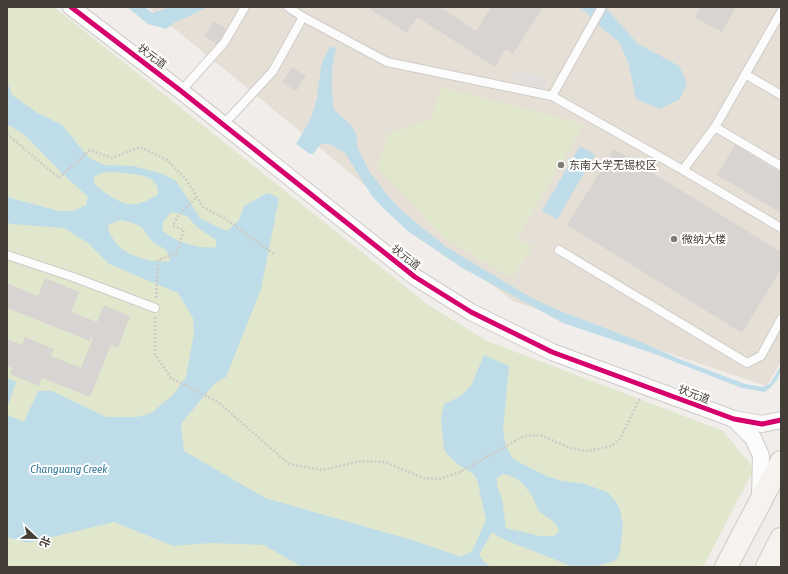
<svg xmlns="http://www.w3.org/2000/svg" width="788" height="574" font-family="'Asap Condensed','Noto Sans SC',sans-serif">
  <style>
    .education { fill: #e6dfd6 }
    .green { fill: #e0e7cc }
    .parking { fill: #e1dedb }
    .water { fill: #bfdde9; fill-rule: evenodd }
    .building { fill: #d8d4d1 }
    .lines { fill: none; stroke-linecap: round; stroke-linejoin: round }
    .lane-casing { stroke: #cecbc8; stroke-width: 10 }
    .street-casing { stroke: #cecbc8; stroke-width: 18 }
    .secondary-casing { stroke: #cec9c2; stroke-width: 24 }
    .path { stroke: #cecbc7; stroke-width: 2.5; stroke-dasharray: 2 2; stroke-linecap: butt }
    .lane { stroke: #fdfcfc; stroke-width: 8 }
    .street { stroke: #fdfcfc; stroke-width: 16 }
    .secondary { stroke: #f6f3ef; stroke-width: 22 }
    .cycleway-casing { stroke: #fff; stroke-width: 8 }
    .cycleway { stroke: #d6006c; stroke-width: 5 }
    .poi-dot { fill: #817b76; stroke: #fff; stroke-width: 1.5 }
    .labels { text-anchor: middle; stroke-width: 4; stroke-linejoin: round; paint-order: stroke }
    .street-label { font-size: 11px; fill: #453e37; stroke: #fff }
    .poi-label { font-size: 11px; fill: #453e37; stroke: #fff; text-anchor: start }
    .water-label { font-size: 12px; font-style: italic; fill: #397e9f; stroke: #fff }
  </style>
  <rect width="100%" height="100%" fill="#f0edea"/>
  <polygon class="education" points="148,7 781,7 781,361 767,386 513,301 392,208 290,123"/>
  <g class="green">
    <polygon points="7,7 54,7 427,304 487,341 723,431 754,469 703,567 7,567"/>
    <polygon points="441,87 584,124 517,239 533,247 512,278 446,240 377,167 388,134 431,119"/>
  </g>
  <polygon class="parking" points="516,70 547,78 547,88 510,81"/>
  <g class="water">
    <polygon points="127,7 145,7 152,13 171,7 207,7 204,9 174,23 166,29 148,24"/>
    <polygon points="580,7 605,7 637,43 679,66 687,83 680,99 660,109 636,99 629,65 620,43 602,28"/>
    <path d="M330,46L336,49C330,69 331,89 334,110L349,123L356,133L358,149L369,171L389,197L401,210L446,247L532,298L558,310L641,342L682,360L745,384L762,387L770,384L781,365C781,377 774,385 765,392L742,388L652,353L563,323L464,269L409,232L384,209L372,196L345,153L330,144H321L313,154H310L296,144L312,116L317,98L321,67L324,58Z"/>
    <path d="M7,81L12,95L36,112L62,125L89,158L104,165L133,166L163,174L176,181L201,219L227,231L239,220L244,206L267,193L279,198L261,289L226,377L214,384L181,424L184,451L265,498L415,541L461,557L472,551L486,520L477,479L472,473L459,465L448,455L444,449L441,419L444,404L459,397L471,386L484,355L509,366L503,431L506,446L513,459L546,476L562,481L585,484L607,492L617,503L620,510L623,526L620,551L618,558L612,562L592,567H574L503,539L492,532L479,555L485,563L491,567H302L264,545L211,543L173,546L114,522L28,543L7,537V415L24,422L38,391H52L106,417H137L151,413L173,395L186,377L194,332L193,318L178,293L109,264L88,243L64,228L11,224L7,222V197L59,211H73L86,205L88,197L61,172L25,135L7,124ZM112,172C129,174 161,172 158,195C151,198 144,203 137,204C122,207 104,192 94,184V177L101,173ZM171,212L187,216L197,227L216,240V247C202,250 171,241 162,229L163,222ZM121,220C129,222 139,223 144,230C147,234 149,238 152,241C161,249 168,246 170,261C159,264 131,257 122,249C116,244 112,237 108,231L109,224ZM503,474C518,476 527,487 534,500C535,503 537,508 539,511C547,519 556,519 559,531L554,536H540L506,528L502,499L497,486V478Z"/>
    <polygon points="580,146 595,155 557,219 542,211"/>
    <polygon points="7,378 16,382 7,408"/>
  </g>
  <g class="building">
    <polygon points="371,7 440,7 476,31 491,7 543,7 513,54 506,49 495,67 417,17 407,33 370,9"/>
    <polygon points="700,7 736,7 722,32 695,18"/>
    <polygon points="214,21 228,30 218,45 204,36"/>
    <polygon points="292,67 306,76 296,91 282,82"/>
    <polygon points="735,145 781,173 781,213 717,175"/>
    <polygon points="614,149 781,252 781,269 742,333 567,225"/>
    <polygon points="45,278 79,292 71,312 97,322 104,305 130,316 118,348 111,345 90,397 42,378 39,386 10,374 12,368 7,366 7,339 22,345 25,337 54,349 51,356 81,368 93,338 91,337 90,341 7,308 7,283 38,296"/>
  </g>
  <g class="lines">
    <defs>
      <g id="lane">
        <polyline points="288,7 303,17 387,62 552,96 683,170 715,127 781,12"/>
        <polyline points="745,74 781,95"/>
        <polyline points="181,91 224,43 245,7"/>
        <polyline points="552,96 602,7"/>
        <polyline points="223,125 273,71 303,17"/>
        <polyline points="715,127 781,166"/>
        <polyline points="683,170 781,228"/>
        <polyline points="559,250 747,363 761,356 781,319"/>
        <polyline points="7,255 73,277 155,308"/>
      </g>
      <g id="street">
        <polyline points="71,7 181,91 415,277 471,312 552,352 734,419 762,424 781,420"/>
        <polyline points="734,419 753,438 761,456 760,498"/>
      </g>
      <g id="secondary">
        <polyline points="726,567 781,462"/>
        <polyline points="767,567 781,539"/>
      </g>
    </defs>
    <use href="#lane" class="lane-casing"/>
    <use href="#street" class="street-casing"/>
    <use href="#secondary" class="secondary-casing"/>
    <g class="path">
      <polyline points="7,134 59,178 90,150 112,158 140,147 167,160 185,178 203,207 224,218 274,254"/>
      <polyline points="156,298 158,260 176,254 184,230 173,226 177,217 197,197"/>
      <polyline points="155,317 155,354 171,378 218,402 289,464 322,470 361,461 385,462 423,478 440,479 460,472 524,436 540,435 570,448 588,451 611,446 620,439 640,398"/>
    </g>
    <use href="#lane" class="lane"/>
    <use href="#street" class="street"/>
    <use href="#secondary" class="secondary"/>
    <defs>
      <polyline id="cycleway" points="71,7 181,91 415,277 471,312 552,352 734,419 762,424 781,420"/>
    </defs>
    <use href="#cycleway" class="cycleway-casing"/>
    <use href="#cycleway" class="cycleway"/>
  </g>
  <g class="poi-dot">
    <circle cx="561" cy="165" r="4"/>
    <circle cx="674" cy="239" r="4"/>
  </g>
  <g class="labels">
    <g class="street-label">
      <text transform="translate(152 56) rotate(37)" y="4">状元道</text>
      <text transform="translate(406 257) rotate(38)" y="4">状元道</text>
      <text transform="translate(694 394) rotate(20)" y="4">状元道</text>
    </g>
    <g class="poi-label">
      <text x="569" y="169">东南大学无锡校区</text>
      <text x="682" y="243">微纳大楼</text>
    </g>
    <g class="water-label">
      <text x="69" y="473">Changuang Creek</text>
    </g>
  </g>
  <rect width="788" height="574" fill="none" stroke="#453e37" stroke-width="16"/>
  <g transform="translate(36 538) rotate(112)" stroke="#ffffff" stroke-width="3" paint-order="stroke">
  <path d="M0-3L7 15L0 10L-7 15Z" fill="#453e37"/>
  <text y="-6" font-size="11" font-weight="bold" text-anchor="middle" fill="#453e37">北</text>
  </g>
</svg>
